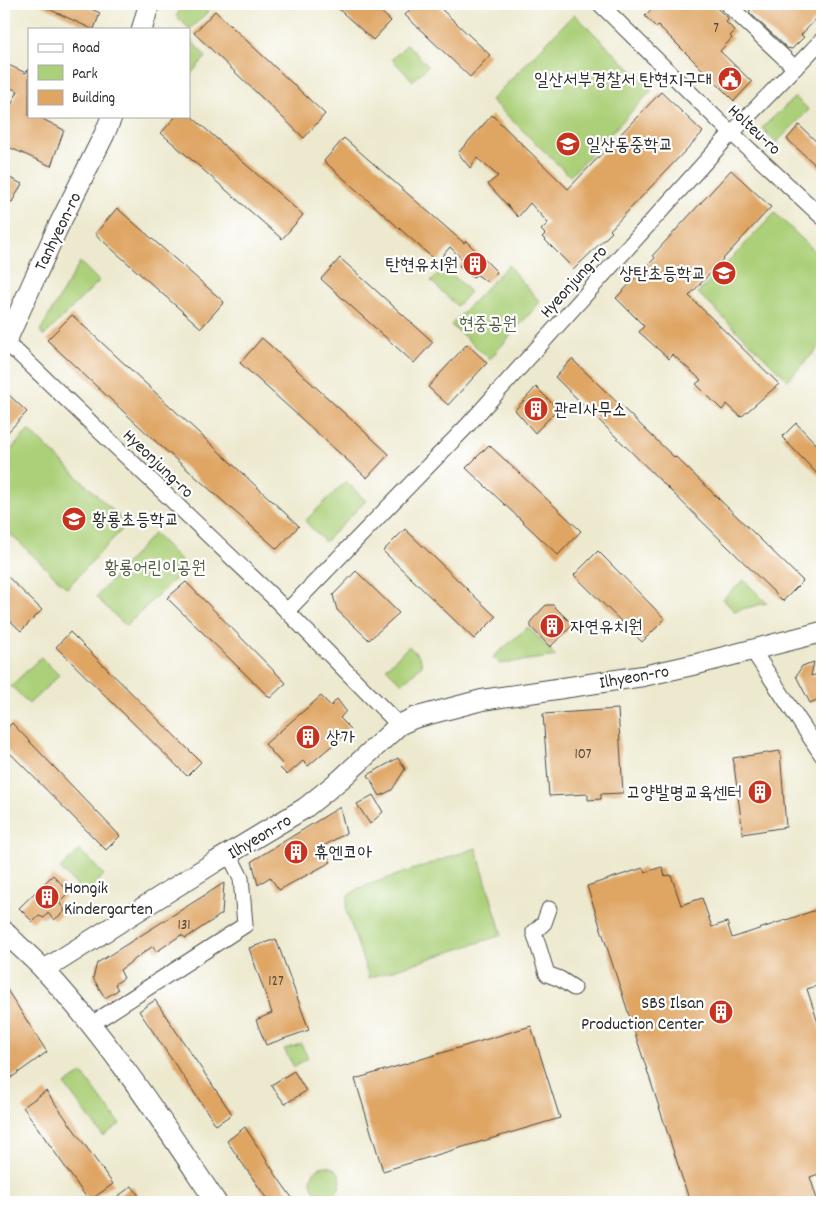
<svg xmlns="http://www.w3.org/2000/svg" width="826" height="1206" font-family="Dekko,'Poor Story',sans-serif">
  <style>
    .green { fill: #acd079; stroke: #6c7e52 }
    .building { fill: #dfa563 }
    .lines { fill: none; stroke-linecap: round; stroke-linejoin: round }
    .minor-casing { stroke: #484844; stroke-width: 17 }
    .major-casing { stroke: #484844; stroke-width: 22 }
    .minor { stroke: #fff; stroke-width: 15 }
    .major { stroke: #fff; stroke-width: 20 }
    .labels { text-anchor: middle; stroke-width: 4.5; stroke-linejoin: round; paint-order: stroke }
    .number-label { font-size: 15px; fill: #584a39 }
    .poi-label { font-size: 18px; fill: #2b2b2b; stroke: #fff; text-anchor: start }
    .street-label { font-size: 18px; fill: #2b2b2b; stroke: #fff }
    .park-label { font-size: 18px; fill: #525d42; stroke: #fff }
  </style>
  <rect width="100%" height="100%" fill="#fff"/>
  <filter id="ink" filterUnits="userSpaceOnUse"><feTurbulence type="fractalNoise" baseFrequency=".02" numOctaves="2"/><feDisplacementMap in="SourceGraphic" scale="10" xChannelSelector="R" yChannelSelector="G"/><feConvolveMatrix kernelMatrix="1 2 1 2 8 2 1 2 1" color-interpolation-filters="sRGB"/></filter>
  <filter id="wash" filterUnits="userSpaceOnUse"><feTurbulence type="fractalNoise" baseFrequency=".0096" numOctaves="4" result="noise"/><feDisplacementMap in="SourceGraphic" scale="20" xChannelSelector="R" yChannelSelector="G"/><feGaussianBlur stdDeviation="1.12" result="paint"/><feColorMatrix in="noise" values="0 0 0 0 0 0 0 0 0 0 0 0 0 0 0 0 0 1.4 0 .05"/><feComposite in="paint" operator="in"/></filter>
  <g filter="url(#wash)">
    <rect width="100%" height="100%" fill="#ede9cf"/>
    <g class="green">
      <polygon points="185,4 216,4 190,29 176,16"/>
      <polygon points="574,14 652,90 570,176 491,100"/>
      <polygon points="189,38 206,57 189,76"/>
      <polygon points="407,44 428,66 413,81 392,59"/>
      <polygon points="795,97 809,110 776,143 762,128"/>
      <polygon points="775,213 822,258 822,344 788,380 698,293"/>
      <polygon points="80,262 99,281 44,336 40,331"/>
      <polygon points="508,265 540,302 490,359 451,325"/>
      <polygon points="444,266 470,292 457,306 431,281"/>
      <polygon points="29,430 127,524 67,588 4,528 4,457"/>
      <polygon points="346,481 366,501 325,542 305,521"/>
      <polygon points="154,533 187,567 126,626 96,597"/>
      <polygon points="744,580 767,603 734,611 723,599"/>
      <polygon points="528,627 556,656 500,664 493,657"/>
      <polygon points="409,646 420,657 422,665 402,684 386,668"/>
      <polygon points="41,657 59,675 29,704 11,686"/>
      <polygon points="476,848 502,935 369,978 346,910 348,896 359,888"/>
      <polygon points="80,850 104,875 85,893 60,869"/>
      <polygon points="301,1044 308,1058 294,1067 284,1049"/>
      <polygon points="82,1073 120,1124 103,1136 65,1085"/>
      <circle cx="326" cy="1181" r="15"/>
    </g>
    <g id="blocks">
      <g class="building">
        <polygon points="38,4 80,4 100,13 94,29 92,29"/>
        <polygon points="333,4 373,4 391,21 373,40"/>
        <polygon points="414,4 436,4 490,55 470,77 405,15"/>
        <polygon points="656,4 712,4 729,19 726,22 735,31 730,36 732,38 720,51 752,82 734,101 658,25 656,27 645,16"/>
        <polygon points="749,4 822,4 822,13 801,35 804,37 792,49 787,48 750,13"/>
        <polygon points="215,11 325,114 304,138 194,33"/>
        <polygon points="4,63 26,73 29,68 29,116 37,116 64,130 51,166 4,145 4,120 18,91 4,85"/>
        <polygon points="661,92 703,132 610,230 612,232 574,269 542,237 545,234 541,230 548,223 530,203 518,217 488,184 498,176 477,158 470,168 458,153 492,115 568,189"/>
        <polygon points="176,116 191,116 303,215 282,239 161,133"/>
        <polygon points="799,125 822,147 822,171 787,139"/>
        <polygon points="344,138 464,243 466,241 497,272 487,282 476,274 473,278 459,266 464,261 450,247 437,262 324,161"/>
        <polygon points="731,170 771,207 689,296 779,384 741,417 727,404 722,410 696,384 701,380 672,354 669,359 639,332 644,326 616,298 655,258 653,255"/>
        <polygon points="4,175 22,184 12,202 4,197"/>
        <polygon points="117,208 224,302 201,328 95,234"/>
        <polygon points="340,258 433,342 414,363 321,279"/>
        <polygon points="72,315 299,526 277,549 154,440 47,340"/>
        <polygon points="262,338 389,454 367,478 240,363"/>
        <polygon points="467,344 487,363 448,405 428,387"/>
        <polygon points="572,359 675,458 676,457 803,581 783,601 555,377"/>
        <polygon points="536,387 558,409 535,433 515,410"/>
        <polygon points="4,390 27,412 4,436"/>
        <polygon points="796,423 822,450 822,479 782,437"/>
        <polygon points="489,445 581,531 558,555 466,468"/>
        <polygon points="405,529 496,617 474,639 383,551"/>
        <polygon points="598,551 665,619 642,642 574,575"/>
        <polygon points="356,571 399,613 369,640 337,610 333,595"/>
        <polygon points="4,573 42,610 21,631 4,615"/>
        <polygon points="186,582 286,683 270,698 167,598"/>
        <polygon points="546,605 553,605 573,625 550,647 531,627 531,621"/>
        <polygon points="70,632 201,762 187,776 56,647"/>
        <polygon points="814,662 811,676 822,673 822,698 810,703 796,676 802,666"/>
        <polygon points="321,696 331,706 337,699 346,711 340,718 351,729 308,766 303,761 287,775 280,768 283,765 265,744"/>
        <polygon points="618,709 623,793 601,794 601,799 588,800 588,794 549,796 543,714"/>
        <polygon points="12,723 120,836 106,850 4,747 4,731"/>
        <polygon points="780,751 786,827 743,834 733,758"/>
        <polygon points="398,758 405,769 392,790 380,796 368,775"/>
        <polygon points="373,795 383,812 370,824 357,804"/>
        <polygon points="340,807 346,833 322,847 331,862 279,890 270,877 258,885 252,861"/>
        <polygon points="662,867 665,876 671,875 681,905 702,898 712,927 727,922 732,938 822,908 822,984 807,989 822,1035 822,1173 810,1177 818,1202 690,1202 587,886 643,868 645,872"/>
        <polygon points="53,875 69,892 59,902 65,911 54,920 48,913 44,918 39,916 33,922 19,908"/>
        <polygon points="224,883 222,914 186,938 181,935 156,952 153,946 120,970 124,978 115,984 118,990 105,998 93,978 97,963"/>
        <polygon points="276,939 309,1030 266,1045 256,1020 272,1013 249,948"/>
        <polygon points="4,985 47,1052 4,1083"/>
        <polygon points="155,1000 232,1114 216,1125 139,1011"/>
        <polygon points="531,1026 560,1118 383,1171 355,1079"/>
        <polygon points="294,1071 306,1091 285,1104 271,1085"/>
        <polygon points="46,1091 113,1184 89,1201 23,1107"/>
        <polygon points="245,1127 278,1178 295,1202 269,1202 227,1141"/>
        <polygon points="132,1186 143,1202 110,1202"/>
      </g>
    </g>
  </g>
  <g filter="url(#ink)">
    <use href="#blocks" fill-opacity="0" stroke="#484844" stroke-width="1"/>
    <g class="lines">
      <defs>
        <g id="minor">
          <polyline points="600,4 722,124 822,217"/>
          <polyline points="727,4 795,68"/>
          <polyline points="4,343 18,353 272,596 399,725"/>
          <polyline points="287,611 467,426 724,141 822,40"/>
          <polyline points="753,651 822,755"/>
          <polyline points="549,909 544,923 534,932 547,974 560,979 574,988"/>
          <polyline points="90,1025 245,925 241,878 229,854"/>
        </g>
        <g id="major">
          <polyline points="142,29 149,4"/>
          <polyline points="4,346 57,229 104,135 112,116"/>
          <path d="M4,931C17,945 32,957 45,971C110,1041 163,1123 216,1202"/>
          <polyline points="44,970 215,862 305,808 341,779 399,725 414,718 482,700 643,676 697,664 822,632"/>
        </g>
      </defs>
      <use href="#minor" class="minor-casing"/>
      <use href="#major" class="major-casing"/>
      <use href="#minor" class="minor"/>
      <use href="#major" class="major"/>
    </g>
  </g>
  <defs>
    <symbol id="civic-disc" viewBox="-11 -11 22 22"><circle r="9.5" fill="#c8321e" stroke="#fff"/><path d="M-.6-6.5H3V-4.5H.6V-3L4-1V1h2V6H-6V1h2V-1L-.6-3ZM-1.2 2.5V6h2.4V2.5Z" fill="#fff"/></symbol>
    <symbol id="school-disc" viewBox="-11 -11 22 22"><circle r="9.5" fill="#c8321e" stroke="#fff"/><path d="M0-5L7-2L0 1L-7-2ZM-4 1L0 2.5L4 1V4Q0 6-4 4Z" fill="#fff"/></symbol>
    <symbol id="building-disc" viewBox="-11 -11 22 22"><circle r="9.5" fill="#c8321e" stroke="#fff"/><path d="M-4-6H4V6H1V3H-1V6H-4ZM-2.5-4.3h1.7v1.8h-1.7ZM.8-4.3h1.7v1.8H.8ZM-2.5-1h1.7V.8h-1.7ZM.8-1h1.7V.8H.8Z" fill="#fff"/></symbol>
  </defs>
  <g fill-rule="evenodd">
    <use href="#civic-disc" x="716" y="65" width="28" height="28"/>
    <use href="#school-disc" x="554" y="130" width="28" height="28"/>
    <use href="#building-disc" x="461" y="250" width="28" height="28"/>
    <use href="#school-disc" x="710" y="259" width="28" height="28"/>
    <use href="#building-disc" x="522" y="395" width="28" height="28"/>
    <use href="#school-disc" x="60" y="505" width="28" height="28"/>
    <use href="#building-disc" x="538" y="612" width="28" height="28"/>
    <use href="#building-disc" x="294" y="723" width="28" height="28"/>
    <use href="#building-disc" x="746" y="778" width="28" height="28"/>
    <use href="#building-disc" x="282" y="838" width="28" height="28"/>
    <use href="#building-disc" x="33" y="883" width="28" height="28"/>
    <use href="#building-disc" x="707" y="998" width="28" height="28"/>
  </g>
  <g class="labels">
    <g class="number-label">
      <text x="716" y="32">7</text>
      <text x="583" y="758">107</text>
      <text x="184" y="929">131</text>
      <text x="276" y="985">127</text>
    </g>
    <g class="poi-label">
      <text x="712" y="85" text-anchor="end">일산서부경찰서 탄현지구대</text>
      <text x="586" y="150">일산동중학교</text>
      <text x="458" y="270" text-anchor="end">탄현유치원</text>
      <text x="706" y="279" text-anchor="end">상탄초등학교</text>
      <text x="554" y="415">관리사무소</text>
      <text x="92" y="525">황룡초등학교</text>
      <text x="570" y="632">자연유치원</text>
      <text x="326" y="743">상가</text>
      <text x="742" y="798" text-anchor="end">고양발명교육센터</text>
      <text x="314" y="858">휴엔코아</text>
      <text x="64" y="893">Hongik<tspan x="64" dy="21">Kindergarten</tspan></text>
      <text x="704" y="1008" text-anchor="end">SBS Ilsan<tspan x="704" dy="21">Production Center</tspan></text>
    </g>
    <g class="street-label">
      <text transform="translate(755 129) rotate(43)" y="6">Holteu-ro</text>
      <text transform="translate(57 231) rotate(-64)" y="6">Tanhyeon-ro</text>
      <text transform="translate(573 281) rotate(-48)" y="6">Hyeonjung-ro</text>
      <text transform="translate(159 463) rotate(44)" y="6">Hyeonjung-ro</text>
      <text transform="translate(634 676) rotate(-10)" y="6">Ilhyeon-ro</text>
      <text transform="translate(259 836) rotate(-31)" y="6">Ilhyeon-ro</text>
    </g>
    <g class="park-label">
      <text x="488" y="329">현중공원</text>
      <text x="155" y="573">황룡어린이공원</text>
    </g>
  </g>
  <rect width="826" height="1206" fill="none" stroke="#fff" stroke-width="20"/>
  <rect x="28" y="28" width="162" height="90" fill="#ffffff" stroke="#aaaaaa"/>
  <rect x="38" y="44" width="25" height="8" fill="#ffffff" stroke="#aaaaaa"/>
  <text x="72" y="52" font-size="15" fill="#2b2b2b">Road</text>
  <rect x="38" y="65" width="25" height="15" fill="#acd079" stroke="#aaaaaa"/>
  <text x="72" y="78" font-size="15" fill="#2b2b2b">Park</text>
  <rect x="38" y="90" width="25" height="15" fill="#dfa563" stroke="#aaaaaa"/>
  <text x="72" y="102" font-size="15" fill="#2b2b2b">Building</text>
</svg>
